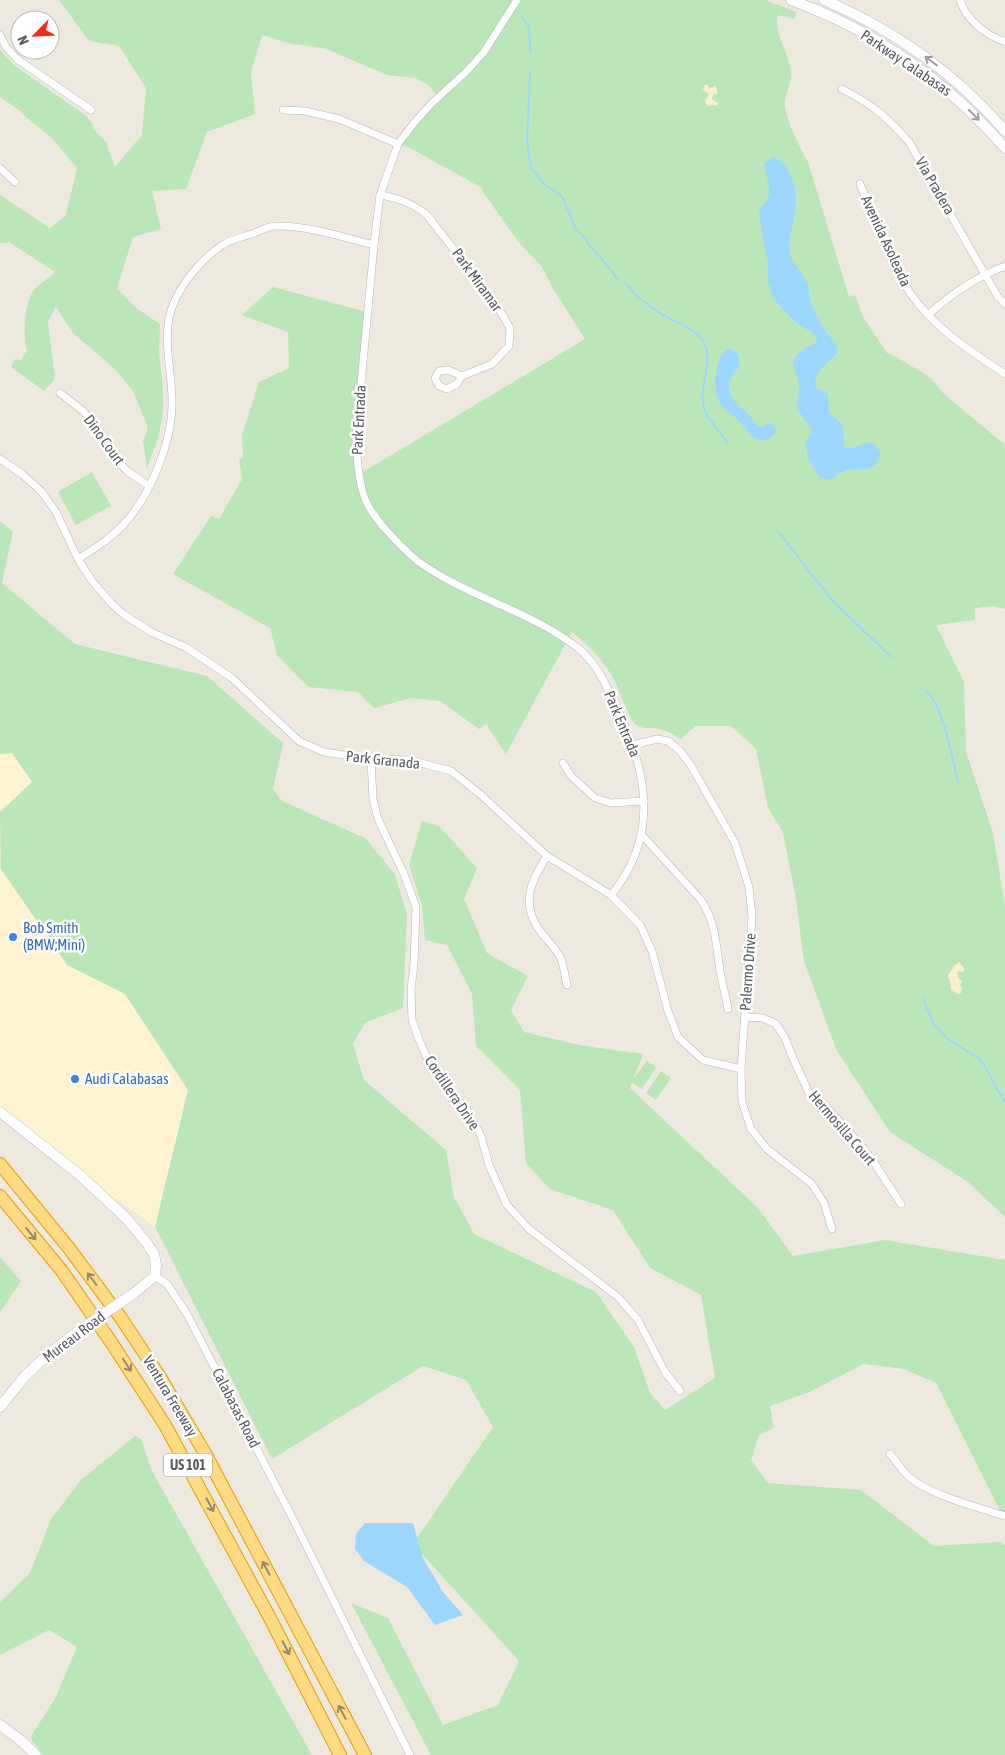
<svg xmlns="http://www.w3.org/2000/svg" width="1005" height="1755" font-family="'Asap Condensed',sans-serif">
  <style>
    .commercial { fill: #fff3d2 }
    .green { fill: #bbe6ba }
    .sand { fill: #fcefcb }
    .water { fill: #9dd7ff }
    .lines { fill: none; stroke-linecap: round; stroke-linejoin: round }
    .stream { stroke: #9dd7ff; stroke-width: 2 }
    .street-casing { stroke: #b3b7bc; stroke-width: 8 }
    .secondary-casing { stroke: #b6bac0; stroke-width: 11 }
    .highway-casing { stroke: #ec9b00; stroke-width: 14 }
    .street { stroke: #fff; stroke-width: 7 }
    .secondary { stroke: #fff; stroke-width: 10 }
    .highway { stroke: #ffdc84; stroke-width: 12 }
    .secondary-bridge-casing { stroke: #b6bac0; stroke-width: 11; stroke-linecap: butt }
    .secondary-bridge { stroke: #fff; stroke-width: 10 }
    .oneway { stroke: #9b9ea1 }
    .oneway2 { stroke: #93896e }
    .shop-dot { fill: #3f7fe0; stroke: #fff; stroke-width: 2 }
    .labels { text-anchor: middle; stroke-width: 5; stroke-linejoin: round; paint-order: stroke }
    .shield { fill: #fff; stroke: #8b8e91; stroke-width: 1 }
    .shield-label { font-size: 14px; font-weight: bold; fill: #595d62 }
    .street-label { font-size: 15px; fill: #595d62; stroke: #fff }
    .shop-label { font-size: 15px; fill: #366cbe; stroke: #fff; text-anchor: start }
  </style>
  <rect width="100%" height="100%" fill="#ede9df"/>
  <g class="commercial">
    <polygon points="12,753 33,782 0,812 0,754"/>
    <polygon points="0,867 67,965 125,994 188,1090 155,1227 0,1116"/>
  </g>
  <g class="green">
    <path d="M59,0H766L796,12L794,19L778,15C773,35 789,51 791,71C793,81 786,91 785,101C783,114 801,150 808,162L849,297L855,295L863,317L887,353L895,356L931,378L944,394L1005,445V609L994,606L975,608V620L936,625L964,682L966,752L993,833L1005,907V1217L968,1182L890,1132L836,1049L804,961L796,899L783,832L768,808L756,749L731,726H695L681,739C674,735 668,731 660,729C652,726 641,731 635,724C629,718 619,690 615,682C605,661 589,646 572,632L506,754L486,724L479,729L440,701L411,698L374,708L358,692L308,687L277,655L270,628L173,574L211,516L219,519L242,479L239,460L243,458L242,435L259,382L289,368L288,332L242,315L273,287L367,312L356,437L363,472L585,339L552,287L542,267L517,240L483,192L482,188L410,148L398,144L438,97L428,85L415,78L387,75L324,48L292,44L262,35L251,72L255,114L207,132L186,189L152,191L161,229L133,237L117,288L136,308L160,324L159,352L163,388V413L159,435L147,469L143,441L147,432V425L134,393L117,371L74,334L56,307L48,321L55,379L44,391L11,367L15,359L21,360L27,350C22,338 25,300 34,290C40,283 49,278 55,272L9,242L0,243V195L50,228L66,215L77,168L52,138L27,118L19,110L0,97V50L14,65L85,115L94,126L93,128L106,142L115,167L142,135L146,88L119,46L89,41Z"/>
    <polygon points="92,472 111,506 76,525 58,492"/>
    <polygon points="0,521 13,532 2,583 75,644 207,676 283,743 273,789 282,801 365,838 395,874 407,915 403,1008 365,1023 353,1044 364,1080 446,1150 454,1197 474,1234 596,1292 634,1347 650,1393 665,1410 715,1378 701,1295 650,1268 613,1210 550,1189 526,1163 520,1090 476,1046 472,994 447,945 425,940 422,906 409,865 422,821 439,826 477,868 464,899 487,953 528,976 511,1010 524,1032 579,1045 643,1054 633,1079 647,1061 656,1067 642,1089 632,1083 630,1088 758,1208 793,1256 885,1240 1005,1260 1005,1513 1000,1511 936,1383 904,1369 864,1364 807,1393 770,1406 774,1428 759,1435 751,1460 768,1483 861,1490 934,1546 999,1542 1005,1545 1005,1755 431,1755 351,1603 388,1618 443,1725 498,1705 519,1661 413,1544 493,1427 466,1380 423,1366 272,1459 155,1227 188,1090 125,994 67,965 1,869 0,812 32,782 12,753 0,754"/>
    <polygon points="661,1071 671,1078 656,1100 646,1093"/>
    <polygon points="0,1257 21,1281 0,1313"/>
    <polygon points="135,1436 141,1439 152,1471 312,1755 44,1755 32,1741 31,1736 55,1699 76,1649 76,1646 49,1630 0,1655 0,1602 30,1573 51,1519 81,1480"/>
  </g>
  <g class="sand">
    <polygon points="707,84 710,88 716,86 718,93 713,95 712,99 718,103 717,106 713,105 708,106 705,102 709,94 703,90 704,86"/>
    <polygon points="959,962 965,969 963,972 957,971 958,978 962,981 960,986 962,988 961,993 958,994 951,990 951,984 948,976 954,966"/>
  </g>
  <g class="water">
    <path d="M773,157C796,166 798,198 794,218C793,227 789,236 789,244C789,264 799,266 806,281C810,288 808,296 811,303C815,311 819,320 823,327C828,335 835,341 838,349C836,362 817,363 815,384L817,388L828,394L829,413L842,424L843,429L844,447C856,453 872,431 880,453C876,477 858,466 844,471C838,473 834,478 830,480L819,477L809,460L805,443L812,431C808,422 798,414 797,404C797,397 800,391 799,385C798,379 796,375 794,370C789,356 805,348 816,343L817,338L815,335L793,320L773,298L768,282V263L764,245L759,213C760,206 767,203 769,196C771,187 765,173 764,164Z"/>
    <path d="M727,349H732L737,353L740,365C738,370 733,373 731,378C723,395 738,404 749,415C754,420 755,426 763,428L768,423L775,426L776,432L771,438L763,441C752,439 746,429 739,421C733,415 724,411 720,403C712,390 715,358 727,349Z"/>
    <polygon points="365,1523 413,1523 423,1558 443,1592 463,1615 435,1625 407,1587 364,1561 355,1549 356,1534"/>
  </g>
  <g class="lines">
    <g class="stream">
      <polyline points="522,17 529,27 530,52"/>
      <polyline points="530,71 527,142 531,168 545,185 562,196 576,230 586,239 589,245 609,267 618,280"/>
      <path d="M625,283C630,287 633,292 638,297C647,304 657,312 667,317C679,324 698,330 704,343C714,364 698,387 704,408C706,418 721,433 728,443"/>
      <polyline points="778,531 815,579 833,601 891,657"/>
      <path d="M926,690C945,710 951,755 958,782"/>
      <polyline points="923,999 933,1023 947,1038 979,1059 984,1065 1005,1103"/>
    </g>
    <defs>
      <g id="street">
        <path d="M517,0L484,52L466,72L431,104L414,123L398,144L380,195L374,245L356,437C357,457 358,477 364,496C368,509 378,521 387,531C397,542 407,553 419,562C469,598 529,610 578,648C596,663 606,684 615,704C647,769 661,835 611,895"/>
        <path d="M960,0C966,20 986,35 1005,42"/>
        <polyline points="0,35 6,47 17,59 91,110"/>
        <path d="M842,89C873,105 886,116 909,142L998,297L1005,304"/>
        <polyline points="283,110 305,111 339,119 398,144"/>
        <polyline points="0,168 15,182"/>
        <path d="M860,184C879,230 894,281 929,316C951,339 978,356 1005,374"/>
        <path d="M380,195C398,198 412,203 427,215L496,304L510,328L509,346L492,364L462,376L448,370L439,371L435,378L439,386L447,389L457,384L462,376"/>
        <path d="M928,315C951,294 976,277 1005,266"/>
        <polyline points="60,393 83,411 104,436 119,462 127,471 149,486"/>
        <polyline points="0,459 22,474 41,491 56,512 78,559 92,581 111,603 123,614 151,632 187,648 232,678 299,741 324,752 371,759 410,760 451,771 480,794 547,856 611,895 640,925 652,951 668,1011 678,1037 703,1060 741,1069"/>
        <path d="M78,559C94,549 110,539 123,525C150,497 173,440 172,401C172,374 164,346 169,318C175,290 198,262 221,246C229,240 242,237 252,234C260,231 270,225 277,226C310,226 342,237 374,245"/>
        <polyline points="633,745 657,739 668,741 679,750 690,764 735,843 749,887 752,917 741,1069 742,1102 751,1129 767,1149 812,1184 824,1203 832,1229"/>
        <polyline points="371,759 373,799 378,819 404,874 416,907 414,964 411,989 412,1020 420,1042 433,1071 466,1109 481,1136 489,1165 507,1205 529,1229 618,1297 638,1320 665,1372 680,1391"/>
        <polyline points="563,763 571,776 595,798 611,803 644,801"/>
        <path d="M642,835L701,900C716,923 716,944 720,971C722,983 726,996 728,1009"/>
        <path d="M547,856C531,881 520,903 540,931C547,940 556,948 561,959C564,967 565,977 567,985"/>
        <polyline points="745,1017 763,1018 776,1024 785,1038 792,1056 809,1093 830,1111 857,1141 871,1158 901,1204"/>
        <polyline points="155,1276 167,1284 187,1314 295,1523 410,1755"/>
        <path d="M890,1454C896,1461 901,1469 907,1475C926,1494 979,1508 1005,1516"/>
      </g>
      <g id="secondary">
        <path d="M791,0C875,31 946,80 1005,148"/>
        <path d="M824,0C894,30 955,73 1005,131"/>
        <polyline points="0,1112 81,1176 127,1219 146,1242 154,1254 156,1265 155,1276 133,1294"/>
        <polyline points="0,1407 25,1376 50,1353 77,1332"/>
        <polyline points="0,1725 19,1739 36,1755"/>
      </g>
      <g id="highway">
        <polyline points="0,1164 68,1247 121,1318 160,1377 206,1455 365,1755"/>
        <polyline points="0,1196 62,1271 111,1342 165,1425 271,1620 340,1755"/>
      </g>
    </defs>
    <use href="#street" class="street-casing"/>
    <use href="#secondary" class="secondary-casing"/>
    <use href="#highway" class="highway-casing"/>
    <use href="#street" class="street"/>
    <use href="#secondary" class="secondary"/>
    <use href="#highway" class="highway"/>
    <defs>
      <polyline id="secondary-bridge" points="77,1332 133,1294"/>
    </defs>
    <use href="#secondary-bridge" class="secondary-bridge-casing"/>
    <use href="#secondary-bridge" class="secondary-bridge"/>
  </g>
  <defs><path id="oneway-shaft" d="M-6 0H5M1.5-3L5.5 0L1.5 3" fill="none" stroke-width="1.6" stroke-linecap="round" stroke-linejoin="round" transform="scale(1.25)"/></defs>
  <g class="oneway">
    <use href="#oneway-shaft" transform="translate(931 61) rotate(-143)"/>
    <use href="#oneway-shaft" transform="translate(974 115) rotate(45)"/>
  </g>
  <g class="oneway2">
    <use href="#oneway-shaft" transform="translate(31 1234) rotate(51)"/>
    <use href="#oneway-shaft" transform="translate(92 1279) rotate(-127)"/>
    <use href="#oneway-shaft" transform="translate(127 1365) rotate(57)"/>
    <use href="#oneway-shaft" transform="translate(210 1505) rotate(62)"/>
    <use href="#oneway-shaft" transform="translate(266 1568) rotate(-118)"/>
    <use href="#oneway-shaft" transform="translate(286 1648) rotate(63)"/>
    <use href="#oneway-shaft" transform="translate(342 1712) rotate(-118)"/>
  </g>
  <g class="shop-dot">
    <circle cx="13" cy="937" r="5"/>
    <circle cx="75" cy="1079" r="5"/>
  </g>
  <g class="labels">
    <rect class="shield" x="164" y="1453.5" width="48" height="23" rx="4"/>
    <g class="shield-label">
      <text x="188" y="1470">US 101</text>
    </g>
    <g class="street-label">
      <text transform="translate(906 63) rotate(34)" y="5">Parkway Calabasas</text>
      <text transform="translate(935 186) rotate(60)" y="5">Via Pradera</text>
      <text transform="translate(886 241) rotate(65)" y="5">Avenida Asoleada</text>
      <text transform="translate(477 280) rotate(54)" y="5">Park Miramar</text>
      <text transform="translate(359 420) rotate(-87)" y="5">Park Entrada</text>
      <text transform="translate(104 440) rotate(54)" y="5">Dino Court</text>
      <text transform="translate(622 724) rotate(67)" y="5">Park Entrada</text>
      <text transform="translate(383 760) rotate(6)" y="5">Park Granada</text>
      <text transform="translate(748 972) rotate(-86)" y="5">Palermo Drive</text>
      <text transform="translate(452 1093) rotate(56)" y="5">Cordillera Drive</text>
      <text transform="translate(842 1128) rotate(49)" y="5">Hermosilla Court</text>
      <text transform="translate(74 1337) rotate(-37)" y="5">Mureau Road</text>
      <text transform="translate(170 1396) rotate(59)" y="5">Ventura Freeway</text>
      <text transform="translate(236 1408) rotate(63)" y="5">Calabasas Road</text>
    </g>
    <g class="shop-label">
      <text x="23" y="933">Bob Smith<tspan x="23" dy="17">(BMW;Mini)</tspan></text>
      <text x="85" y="1084">Audi Calabasas</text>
    </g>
  </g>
  <g transform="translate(35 35) rotate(246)"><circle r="24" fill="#ffffff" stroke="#bdbec0"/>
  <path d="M0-4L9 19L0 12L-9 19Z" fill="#f22a20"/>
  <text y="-8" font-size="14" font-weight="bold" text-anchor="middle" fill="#595d62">N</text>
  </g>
</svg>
